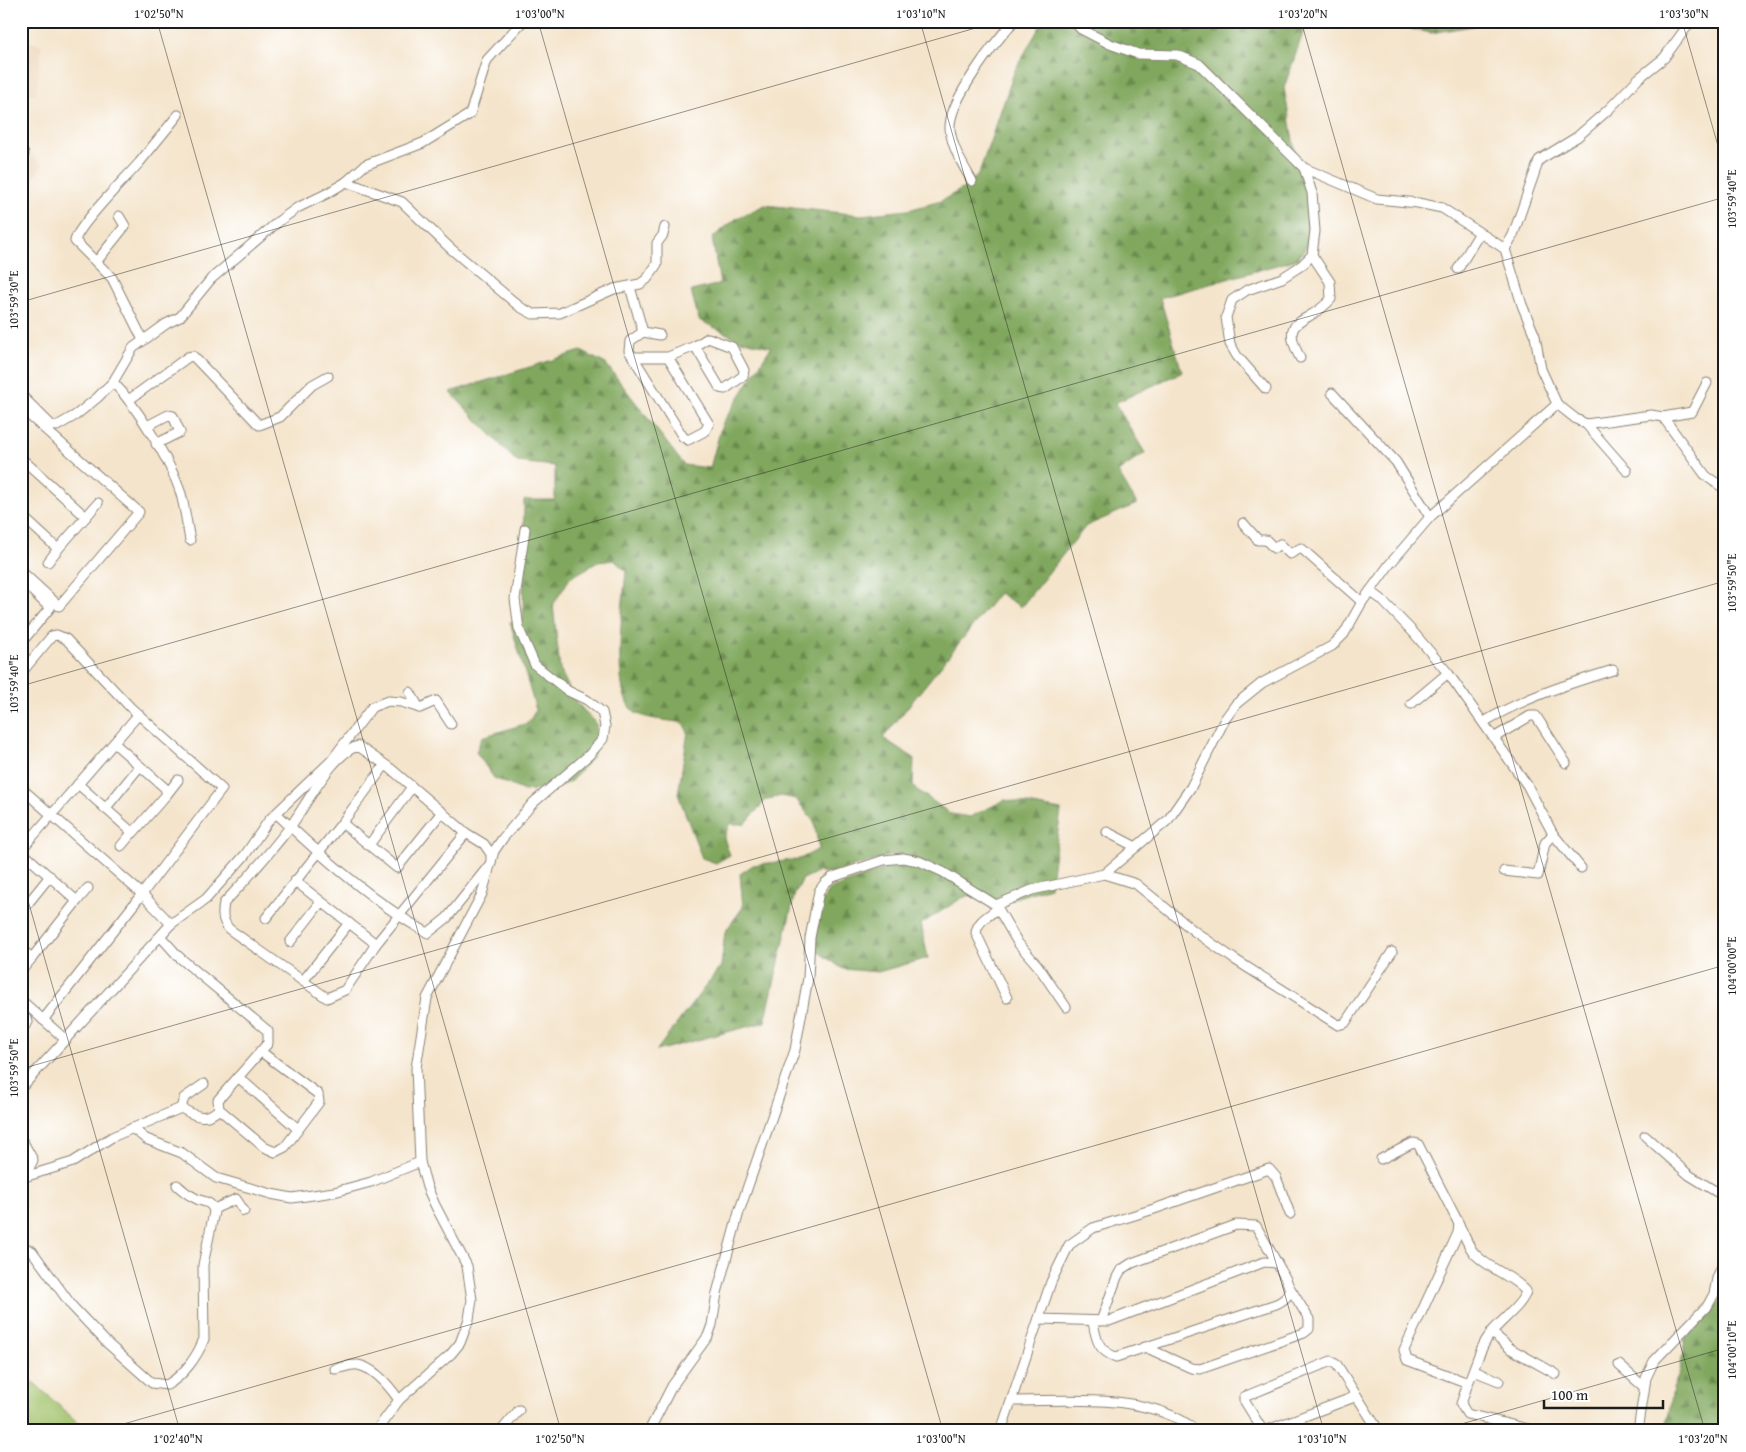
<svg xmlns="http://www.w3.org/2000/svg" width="1746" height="1452" font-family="'Gentium Book Plus',serif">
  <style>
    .built { fill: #edd7bb }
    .green { fill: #a0c169; stroke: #5e6e42 }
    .forest { fill: url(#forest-firs); stroke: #4e623c }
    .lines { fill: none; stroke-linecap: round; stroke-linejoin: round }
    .street-casing { stroke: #888074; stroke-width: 11 }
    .street { stroke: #fff; stroke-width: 9 }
    .ticks { fill: none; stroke: #1c1c1c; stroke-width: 1; stroke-opacity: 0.45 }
    .neatline { fill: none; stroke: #1c1c1c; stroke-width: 2 }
    .ticks-label { font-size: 12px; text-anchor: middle; fill: #1c1c1c }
  </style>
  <defs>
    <pattern id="forest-firs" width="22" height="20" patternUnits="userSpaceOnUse" patternTransform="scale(1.25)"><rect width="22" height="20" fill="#80a75d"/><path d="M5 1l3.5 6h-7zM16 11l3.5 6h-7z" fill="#68874c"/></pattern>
  </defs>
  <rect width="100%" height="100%" fill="#fff"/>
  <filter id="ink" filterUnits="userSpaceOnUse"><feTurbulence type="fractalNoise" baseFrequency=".02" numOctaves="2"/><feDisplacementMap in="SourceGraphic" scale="10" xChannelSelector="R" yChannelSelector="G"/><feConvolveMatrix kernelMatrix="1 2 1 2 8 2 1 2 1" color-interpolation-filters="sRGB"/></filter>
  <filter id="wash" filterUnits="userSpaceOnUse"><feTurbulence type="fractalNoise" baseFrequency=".0096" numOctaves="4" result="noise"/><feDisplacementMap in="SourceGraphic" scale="20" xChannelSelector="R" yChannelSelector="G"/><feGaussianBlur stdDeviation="1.12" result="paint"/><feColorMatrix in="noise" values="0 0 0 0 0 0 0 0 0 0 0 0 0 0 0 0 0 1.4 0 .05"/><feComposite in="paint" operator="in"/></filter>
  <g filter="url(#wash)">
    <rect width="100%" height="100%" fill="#f4e4cb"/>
    <g class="built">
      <polygon points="21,39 42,45 36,94 21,92"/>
      <polygon points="21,146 43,165 21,195"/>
    </g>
    <polygon class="green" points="21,1371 87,1431 21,1431"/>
    <g class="forest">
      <path d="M1043,21H1316L1305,27L1284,88L1298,169L1307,183L1312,214L1307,246L1298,259L1160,298L1182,372L1115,403L1145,453L1118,472L1137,504L1086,526L1021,607L999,593L883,738L914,758L913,787L951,814L970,817L1005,800L1061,810L1050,887L995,904L975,893L962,898L921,924L928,958L878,972L843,969L814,949L821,903L829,890L884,869L925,862L896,854L833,873L818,872L803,879L795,893L765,1022L656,1051L721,966L725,932L743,907L740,874L753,865L800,859L819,849L814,822L796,799L781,796L766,800L745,824H729L724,839L730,855L716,863L702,858L678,794L688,732L683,723C669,720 651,720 638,714C608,703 624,598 626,571L614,560L598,562L570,578L553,605L560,669L574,699L596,724L598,740L593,756L571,781L556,788L524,791L494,778L476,752L482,737L528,723L536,710L510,622L523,620L524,500H555V466L517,462L450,392L581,351L606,364L684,465L710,468L722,424L771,347L740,340L699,320L691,291L720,284L712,238L737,218L765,205L861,215L908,210L941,201L969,185L979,173L1015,70Z"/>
      <polygon points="1376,21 1481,21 1478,25 1431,33"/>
      <polygon points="1725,1293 1725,1431 1666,1431 1673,1389 1680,1371 1685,1339 1710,1315"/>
    </g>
  </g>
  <g filter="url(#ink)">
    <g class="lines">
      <defs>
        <g id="street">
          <polyline points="1073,21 1081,29 1110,44 1138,54 1177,55 1199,64 1304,168 1312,193 1315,231 1312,255 1302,265 1282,278 1247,290 1232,300 1226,317 1230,344 1237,356 1266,389"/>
          <polyline points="21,150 24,154"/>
          <path d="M972,181C963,165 952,148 950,129C948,101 995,42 1014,21"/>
          <polyline points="346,182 402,202 450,248 520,307 533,314 560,313 614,289 640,284 647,279 657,264 657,243 663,235 665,227"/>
          <polyline points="1505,249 1513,235 1539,160 1577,137 1608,110 1639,78 1664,58 1691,21"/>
          <polyline points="97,261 125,226 119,216"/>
          <polyline points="1458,269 1479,234"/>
          <polyline points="630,287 643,332"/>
          <polygon points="708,338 732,347 744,370 743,376 725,389 720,388 695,346"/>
          <path d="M143,340L112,278L75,241C78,225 126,178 139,163C152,147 165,131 178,115"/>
          <polyline points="633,357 629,351 630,341 643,332 660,335"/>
          <polyline points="668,357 709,424 705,431 688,440 683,437 633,357 668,357 695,346"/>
          <path d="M1300,358C1278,315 1307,327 1331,299L1330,282L1312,255"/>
          <path d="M113,382C138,408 170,460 181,494C185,509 187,525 190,540"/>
          <polyline points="1332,393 1396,462 1430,517"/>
          <polyline points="21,395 51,425 57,426 76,415 97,398 113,382 133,348 166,324 180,317 211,279 279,221 297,208 326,194 346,182 365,165 423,143 470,114 487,60 523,21"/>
          <polyline points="130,399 188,357 193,356 259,425 280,417 312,385 328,376"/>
          <polyline points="1557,404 1576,419 1586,424 1651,415 1663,417 1706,476 1725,489"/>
          <polyline points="21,408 139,512 59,606 21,571"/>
          <polyline points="1663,417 1692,412 1707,383"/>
          <polyline points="1586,424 1627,471"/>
          <polyline points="147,426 168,415 173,416 180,432 156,444"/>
          <polyline points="21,458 86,517"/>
          <polyline points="21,515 58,549 98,503"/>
          <polyline points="1243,523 1258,540 1266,540 1274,548 1280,544 1290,554 1301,548 1362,602"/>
          <polyline points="48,562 58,549"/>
          <polyline points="21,580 50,608 21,643"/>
          <polyline points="1370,591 1381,599 1413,632 1448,673 1527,785 1553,834 1581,868"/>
          <polyline points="21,613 21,618"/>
          <polyline points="21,673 52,636 57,635 66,639 130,707 222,789 142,894 171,924"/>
          <polyline points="410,692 419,708"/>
          <polyline points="1411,704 1448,673"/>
          <path d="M1484,722C1525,697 1568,684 1613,670"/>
          <polyline points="1495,737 1530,716 1536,716 1566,763"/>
          <polyline points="78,784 133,833 167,794 165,788 114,743"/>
          <polyline points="21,788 142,894 43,1020"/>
          <polyline points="167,794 178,780"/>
          <polyline points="105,809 140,766"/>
          <path d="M277,814C321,856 375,904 428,933L447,918L491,863V854L484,844L466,833L390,768L358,746C331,754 306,806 290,827C269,854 247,879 224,903C222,914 222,920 229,929L327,998L345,990L376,944L466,833"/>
          <polyline points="342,823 397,868 442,812"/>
          <polyline points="1107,832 1136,847"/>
          <polyline points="369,845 412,787"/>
          <polyline points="121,846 132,833"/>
          <polyline points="21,850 139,714"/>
          <polyline points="21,851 77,901 32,958 21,949"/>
          <polyline points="1504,871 1538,875 1545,843 1553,834"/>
          <polyline points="1104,874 1136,884 1194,931 1234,959 1338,1025 1345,1023 1392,952"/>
          <polyline points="295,881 376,944"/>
          <polyline points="77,901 88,888"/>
          <polyline points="996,905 1018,943 1038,966 1066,1007"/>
          <path d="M997,909C989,916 977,921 976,933L1007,998"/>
          <polyline points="21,912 50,876"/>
          <polyline points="266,918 342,823 385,765"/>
          <polyline points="161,937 179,957 268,1031 268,1043 218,1100 219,1109 264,1147 275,1152 285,1147 319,1102 318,1094 260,1051"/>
          <polyline points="290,942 321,902"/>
          <polyline points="21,971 32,958"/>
          <polyline points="303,981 349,923"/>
          <polyline points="21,1000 66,1040"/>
          <polyline points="21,1010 28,1022 21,1030"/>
          <polyline points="238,1077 298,1129"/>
          <polyline points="21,1088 171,924 206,899 245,855 269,820 331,761 372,707 388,701 401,702 420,708 436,701 451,724"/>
          <path d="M181,1108C195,1116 206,1122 219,1109"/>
          <polyline points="181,1108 184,1098 204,1084"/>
          <polyline points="132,1128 146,1139 182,1153 216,1178 271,1194 292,1198 334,1192 371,1182 420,1162"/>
          <polyline points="1645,1136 1689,1175 1725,1197"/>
          <polyline points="23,1142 33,1160 26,1175"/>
          <polyline points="1381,1159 1413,1143 1418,1144 1459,1224 1458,1233 1404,1350 1407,1360 1468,1383 1461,1404 1467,1414 1537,1431"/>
          <polyline points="21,1178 73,1162 112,1137 181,1108"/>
          <polyline points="214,1209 236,1199 244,1211"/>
          <path d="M1459,1225C1464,1234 1468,1246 1474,1253C1488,1269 1512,1275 1526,1291C1524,1304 1499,1322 1491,1333C1479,1348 1476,1366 1468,1383"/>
          <path d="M21,1246L32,1251L72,1306L107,1343L152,1383L167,1385C184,1375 197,1357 204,1339L203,1265L214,1212C212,1200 203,1203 195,1198C189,1195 182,1190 177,1185"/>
          <path d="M1039,1319L1109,1321L1264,1262L1277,1263C1286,1281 1300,1293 1276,1304L1116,1357C1098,1351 1096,1339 1093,1322"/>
          <polyline points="1101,1321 1117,1277 1121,1270 1132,1263 1236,1225 1256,1226 1277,1263"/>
          <polyline points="1491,1332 1511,1349 1556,1374"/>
          <polyline points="1145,1347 1191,1368 1200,1369 1304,1333 1309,1329 1309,1319 1290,1288"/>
          <polyline points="1619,1365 1644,1387"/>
          <path d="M335,1369C342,1368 351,1364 358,1365C375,1368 390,1387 399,1400"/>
          <polyline points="1474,1371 1499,1381"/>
          <path d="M1012,1401C1070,1401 1150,1392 1197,1431"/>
          <polyline points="376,1431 399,1400 451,1354 460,1343 469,1319 472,1300 467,1266 435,1205 427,1187 420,1162 416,1068 427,998 482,894 494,851 503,838 533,803 589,755 603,739 605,726 602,712 587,700 568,691 535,665 519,629 515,599 525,529"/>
          <polyline points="501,1431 519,1410"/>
          <polyline points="649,1431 672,1386 708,1336 712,1325 717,1293 739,1212 795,1050 808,978 810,938 819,891 825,883 833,877 884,860 903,858 919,861 943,872 996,905 1032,890 1104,874 1168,820 1191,787 1225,719 1236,704 1262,683 1332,646 1344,634 1362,602 1389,565 1430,517 1557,404 1541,369 1535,336 1522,305 1505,249 1442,208 1418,203 1377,199 1304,168"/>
          <polyline points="1001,1431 1051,1282 1069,1245 1093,1228 1154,1209 1269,1169 1276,1177 1290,1214"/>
          <polyline points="1263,1431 1244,1400 1244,1397 1331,1361 1337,1365 1377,1428"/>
          <polyline points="1265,1431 1357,1396"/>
          <polyline points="1364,1431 1377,1428 1381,1431"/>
          <polyline points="1638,1431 1646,1378 1654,1361 1708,1305 1714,1294 1717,1278 1725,1259"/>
        </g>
      </defs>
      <use href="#street" class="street-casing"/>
      <use href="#street" class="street"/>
    </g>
  </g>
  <path class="ticks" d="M157,21L561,1431M538,21L943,1431M920,21L1324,1431M1301,21L1705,1431M1682,21L1725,170M21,302L1000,21M21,686L1725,197M21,876L180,1431M21,1069L1725,581M99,1431L1725,965M1437,1431L1725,1348"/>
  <rect width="1746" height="1452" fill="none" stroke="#fff" stroke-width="55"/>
  <path d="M1544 1400v8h119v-8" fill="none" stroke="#1c1c1c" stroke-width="2.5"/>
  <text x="1551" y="1400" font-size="15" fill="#1c1c1c" stroke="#ffffff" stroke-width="4" paint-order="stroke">100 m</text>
  <rect x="28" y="28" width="1690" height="1396" class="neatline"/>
  <g class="ticks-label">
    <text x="159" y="18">1°02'50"N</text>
    <text x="540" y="18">1°03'00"N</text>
    <text x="921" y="18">1°03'10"N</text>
    <text x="1303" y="18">1°03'20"N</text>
    <text x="1684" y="18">1°03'30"N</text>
    <text transform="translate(1732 199) rotate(-90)" y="4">103°59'40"E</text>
    <text transform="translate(14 300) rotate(-90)" y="4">103°59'30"E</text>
    <text transform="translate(1732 583) rotate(-90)" y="4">103°59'50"E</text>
    <text transform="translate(14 684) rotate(-90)" y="4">103°59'40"E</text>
    <text transform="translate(1732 966) rotate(-90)" y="4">104°00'00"E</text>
    <text transform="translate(14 1068) rotate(-90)" y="4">103°59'50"E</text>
    <text transform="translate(1732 1350) rotate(-90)" y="4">104°00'10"E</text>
    <text x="178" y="1443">1°02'40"N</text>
    <text x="560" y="1443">1°02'50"N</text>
    <text x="941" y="1443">1°03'00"N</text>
    <text x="1322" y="1443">1°03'10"N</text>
    <text x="1703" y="1443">1°03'20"N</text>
  </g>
</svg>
